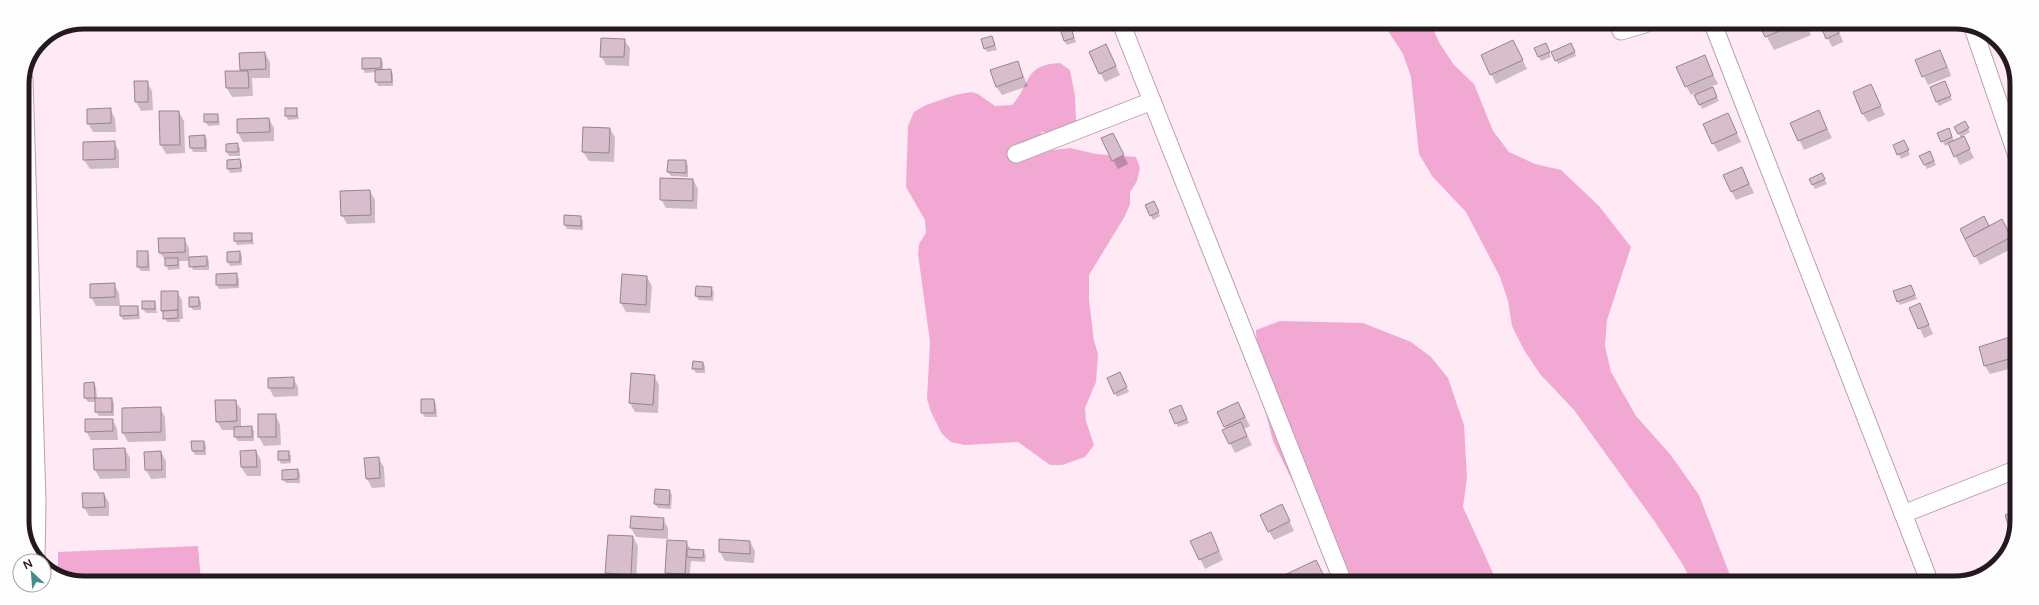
<svg xmlns="http://www.w3.org/2000/svg" width="2039" height="605" font-family="'Varela Round',sans-serif">
  <style>
    .green { fill: #f1a9d4 }
    .shadow { fill: #0003 }
    .building { fill: #d8bdcc; stroke: #9b8290 }
    .lines { fill: none; stroke-linecap: round; stroke-linejoin: round }
    .minor-casing { stroke: #baa0ae; stroke-width: 19 }
    .minor { stroke: #fff; stroke-width: 17 }
    .rim { fill: none; stroke: #23191f; stroke-width: 5 }
  </style>
  <rect width="100%" height="100%" fill="#ffe9f5"/>
  <g class="green">
    <polygon points="1383,23 1430,23 1440,44 1454,65 1474,84 1493,131 1509,152 1535,164 1561,170 1599,206 1631,247 1607,320 1605,346 1611,372 1636,416 1670,454 1699,495 1733,583 1692,583 1683,565 1655,522 1574,410 1540,374 1524,350 1512,326 1508,301 1500,277 1466,212 1432,176 1419,154 1411,77 1403,54"/>
    <path d="M1060,63L1070,70L1075,96L1076,121C1064,131 1056,135 1041,132L1044,151L1070,148L1096,154L1136,157L1140,168L1137,181L1130,192V204L1125,216L1089,275V300L1094,341L1098,354L1096,382L1085,408L1086,421L1094,445L1085,457L1062,465H1050L1018,442L965,445L951,442L942,434L931,412L927,399L930,342L918,254L919,244L926,233L925,220L906,187L908,126L914,112L926,105L955,95L971,92L978,94L995,106L1012,105C1032,83 1023,65 1060,63Z"/>
    <polygon points="1280,321 1363,323 1411,342 1431,357 1448,378 1464,425 1467,478 1463,507 1497,582 1341,582 1273,441 1259,387 1256,330"/>
    <polygon points="198,546 201,581 68,581 58,575 58,552"/>
  </g>
  <g class="shadow">
    <polygon points="1081,23 1089,23 1083,26"/>
    <polygon points="1069,24 1076,42 1067,45 1064,41"/>
    <polygon points="1760,24 1806,24 1811,35 1774,50"/>
    <polygon points="1821,24 1836,24 1843,42 1832,47"/>
    <polygon points="992,37 997,50 987,52 985,48"/>
    <polygon points="624,40 630,48 629,66 606,65 601,56"/>
    <polygon points="1573,48 1576,56 1558,64 1556,60"/>
    <polygon points="1535,49 1548,49 1551,57 1541,61"/>
    <polygon points="1518,50 1527,69 1496,84 1482,55"/>
    <polygon points="265,53 270,62 270,78 252,78 253,96 232,97 227,88 226,72 242,72 241,70"/>
    <polygon points="1090,53 1111,55 1120,75 1105,82"/>
    <polygon points="1704,56 1718,84 1712,86 1719,101 1702,109 1695,93 1691,95 1686,86"/>
    <polygon points="381,59 383,63 383,70 390,70 393,74 393,86 378,86 376,82 376,72 365,73 363,69"/>
    <polygon points="1017,62 1028,86 1002,95 996,86"/>
    <polygon points="1948,67 1951,76 1928,85 1924,77"/>
    <polygon points="147,82 152,91 153,110 141,111 136,102"/>
    <polygon points="1871,85 1885,115 1868,122 1863,114"/>
    <polygon points="1946,86 1952,100 1939,106 1937,102"/>
    <polygon points="110,109 115,118 116,132 93,132 88,123"/>
    <polygon points="296,109 299,119 288,120 286,116"/>
    <polygon points="160,112 179,112 184,121 185,153 166,154 161,145"/>
    <polygon points="1819,112 1832,138 1804,150 1792,124"/>
    <polygon points="1728,114 1741,142 1718,152 1713,143"/>
    <polygon points="218,115 220,125 208,126 205,121"/>
    <polygon points="269,119 274,128 274,141 243,142 238,133"/>
    <polygon points="1964,122 1970,132 1963,136 1974,158 1960,165 1949,144 1945,146 1939,133 1951,133 1954,141 1961,138 1955,127"/>
    <polygon points="584,128 610,129 615,137 614,162 589,161 583,152"/>
    <polygon points="1113,134 1128,164 1118,169 1113,160"/>
    <polygon points="205,136 207,140 207,152 193,152 191,148 190,137"/>
    <polygon points="114,142 119,151 119,168 90,169 84,160"/>
    <polygon points="237,144 240,148 240,156 229,156 227,152"/>
    <polygon points="1894,145 1906,145 1910,155 1901,159"/>
    <polygon points="1930,152 1936,165 1927,169 1921,156"/>
    <polygon points="240,160 242,165 242,172 230,173 228,168"/>
    <polygon points="669,161 686,161 688,166 688,177 671,176 668,172"/>
    <polygon points="1742,168 1754,193 1736,200 1731,191"/>
    <polygon points="1824,178 1827,184 1815,189 1810,179"/>
    <polygon points="693,180 698,189 697,209 666,208 661,199"/>
    <polygon points="370,191 375,200 375,223 347,224 342,215"/>
    <polygon points="1146,206 1156,207 1160,216 1153,220"/>
    <polygon points="580,217 583,221 583,230 567,229 565,225"/>
    <polygon points="1984,218 1989,227 2007,229 2015,247 1980,265 1961,229"/>
    <polygon points="251,234 254,244 237,245 235,241"/>
    <polygon points="184,239 189,248 189,258 207,257 209,261 209,270 193,270 190,261 179,261 180,269 168,270 166,261 160,253"/>
    <polygon points="147,252 149,256 150,271 141,271 138,267"/>
    <polygon points="240,252 242,256 242,265 230,266 228,262"/>
    <polygon points="236,274 239,279 239,288 219,289 217,285"/>
    <polygon points="647,277 652,286 650,313 626,312 621,303"/>
    <polygon points="114,284 119,293 120,306 96,306 91,297"/>
    <polygon points="711,288 714,292 713,301 699,300 696,296"/>
    <polygon points="1913,290 1917,299 1900,305 1898,301"/>
    <polygon points="177,292 182,300 183,319 180,319 180,322 167,322 162,311"/>
    <polygon points="198,298 201,302 201,310 193,310 190,306"/>
    <polygon points="155,302 157,313 146,313 143,309"/>
    <polygon points="1920,305 1933,334 1924,338 1911,308"/>
    <polygon points="137,307 139,311 140,319 123,320 121,316"/>
    <polygon points="2016,337 2016,367 1990,374 1985,366"/>
    <polygon points="703,362 705,367 705,373 696,373 693,368"/>
    <polygon points="632,374 654,376 659,385 658,413 635,412 630,403"/>
    <polygon points="1122,377 1129,392 1117,397 1115,393"/>
    <polygon points="293,378 298,387 298,396 274,397 269,388"/>
    <polygon points="94,383 96,387 97,399 112,399 114,403 114,416 99,416 96,412 96,402 88,402 85,398 85,384"/>
    <polygon points="422,400 434,400 436,404 437,417 425,417 422,413"/>
    <polygon points="235,401 241,409 241,427 251,427 254,431 254,441 238,441 235,437 235,430 222,430 217,421"/>
    <polygon points="1238,403 1250,426 1244,429 1252,445 1235,453 1224,431 1226,429 1218,412"/>
    <polygon points="1181,406 1189,423 1178,427 1176,423"/>
    <polygon points="160,408 165,417 166,441 128,442 123,433"/>
    <polygon points="259,415 275,415 280,424 281,445 264,446 259,437"/>
    <polygon points="112,420 117,428 118,440 91,440 86,431"/>
    <polygon points="192,442 204,442 206,446 206,455 195,455 193,451"/>
    <polygon points="125,449 130,458 130,478 100,479 95,470 94,450"/>
    <polygon points="256,451 261,460 261,476 247,476 241,467 241,452"/>
    <polygon points="161,452 166,461 166,478 151,479 146,470"/>
    <polygon points="289,452 291,456 291,463 281,464 279,460"/>
    <polygon points="378,458 384,467 385,487 372,488 367,479"/>
    <polygon points="298,470 300,474 300,483 286,483 283,479"/>
    <polygon points="669,490 672,495 671,509 658,508 655,504"/>
    <polygon points="104,494 109,503 109,516 89,516 84,507"/>
    <polygon points="1286,514 1294,531 1274,540 1269,531"/>
    <polygon points="632,517 663,519 668,528 668,539 636,537 631,528"/>
    <polygon points="633,537 638,546 636,582 611,582 606,573"/>
    <polygon points="720,540 750,542 755,551 754,563 725,561 720,552"/>
    <polygon points="686,542 691,550 703,551 706,555 705,562 691,561 689,582 671,582 666,573"/>
    <polygon points="1192,542 1215,542 1223,560 1205,569"/>
    <polygon points="1316,561 1327,582 1271,582"/>
  </g>
  <g class="building">
    <polygon points="1070,23 1074,38 1064,41 1059,26"/>
    <polygon points="1759,24 1797,24 1765,37"/>
    <polygon points="1820,24 1835,24 1839,33 1826,39"/>
    <polygon points="992,36 995,45 984,49 981,39"/>
    <polygon points="601,38 625,39 624,57 600,57"/>
    <polygon points="1513,40 1523,60 1490,75 1481,55"/>
    <polygon points="1546,43 1550,52 1538,57 1534,48"/>
    <polygon points="1571,43 1575,52 1555,61 1551,52"/>
    <polygon points="1106,44 1116,66 1099,74 1089,52"/>
    <polygon points="1940,50 1947,67 1922,77 1915,60"/>
    <polygon points="265,52 266,69 240,70 239,53"/>
    <polygon points="1705,55 1713,75 1685,87 1676,67"/>
    <polygon points="362,58 381,58 381,68 362,69"/>
    <polygon points="1018,61 1023,77 996,87 990,70"/>
    <polygon points="391,69 392,82 375,82 375,70"/>
    <polygon points="225,71 248,71 249,88 226,88"/>
    <polygon points="134,81 148,81 148,102 135,102"/>
    <polygon points="1945,81 1951,96 1936,102 1930,87"/>
    <polygon points="1871,84 1881,106 1862,114 1853,92"/>
    <polygon points="1713,87 1717,97 1699,105 1694,95"/>
    <polygon points="111,108 111,123 87,124 87,109"/>
    <rect x="285" y="108" width="12" height="8"/>
    <polygon points="1819,110 1827,129 1798,141 1790,123"/>
    <polygon points="159,111 179,111 180,145 160,145"/>
    <polygon points="1728,113 1737,133 1712,144 1703,124"/>
    <rect x="204" y="114" width="14" height="8"/>
    <polygon points="269,118 270,132 237,133 237,119"/>
    <polygon points="1965,121 1969,128 1958,134 1954,127"/>
    <polygon points="583,127 610,128 609,153 582,152"/>
    <polygon points="1949,128 1952,137 1941,142 1937,133"/>
    <polygon points="1113,133 1124,155 1112,161 1101,138"/>
    <polygon points="205,135 205,148 190,148 189,136"/>
    <polygon points="1964,136 1970,149 1954,157 1948,143"/>
    <polygon points="1904,140 1909,150 1897,155 1893,145"/>
    <polygon points="115,141 115,159 83,160 83,142"/>
    <polygon points="238,143 238,152 226,152 226,144"/>
    <polygon points="1930,151 1934,161 1924,165 1919,156"/>
    <polygon points="240,159 241,168 227,169 227,160"/>
    <polygon points="668,160 686,160 686,173 667,172"/>
    <polygon points="1742,167 1749,184 1731,192 1723,175"/>
    <polygon points="1822,173 1825,179 1812,185 1809,179"/>
    <polygon points="660,178 693,179 693,201 660,200"/>
    <polygon points="370,190 371,215 341,216 340,191"/>
    <polygon points="1154,201 1159,212 1150,216 1145,205"/>
    <polygon points="564,215 581,216 581,226 564,225"/>
    <polygon points="1984,216 1989,226 1965,239 1960,229"/>
    <polygon points="2002,219 2011,237 1974,257 1965,239"/>
    <rect x="234" y="233" width="18" height="8"/>
    <polygon points="158,238 185,238 185,252 159,253"/>
    <rect x="137" y="251" width="11" height="16"/>
    <polygon points="240,251 240,262 227,262 227,252"/>
    <polygon points="207,256 207,266 189,267 189,257"/>
    <polygon points="165,258 178,258 178,265 165,266"/>
    <polygon points="237,273 237,285 216,285 216,274"/>
    <polygon points="622,274 647,276 646,305 620,303"/>
    <polygon points="115,283 115,297 90,298 90,284"/>
    <polygon points="1911,285 1915,295 1897,302 1893,291"/>
    <polygon points="696,286 712,287 711,297 695,296"/>
    <polygon points="161,291 178,291 178,310 161,311"/>
    <polygon points="189,297 199,297 199,306 189,307"/>
    <rect x="142" y="301" width="13" height="8"/>
    <polygon points="1920,303 1929,325 1918,329 1909,308"/>
    <polygon points="120,306 138,306 138,315 120,316"/>
    <polygon points="178,310 178,318 163,319 163,311"/>
    <polygon points="2016,335 2016,357 1984,366 1979,347"/>
    <polygon points="693,361 703,362 703,369 692,369"/>
    <polygon points="1120,372 1127,387 1114,394 1107,378"/>
    <polygon points="631,373 655,375 653,405 629,403"/>
    <polygon points="294,377 294,388 268,388 268,378"/>
    <polygon points="94,382 95,398 84,398 84,383"/>
    <rect x="95" y="398" width="17" height="14"/>
    <polygon points="421,399 434,399 435,413 421,413"/>
    <polygon points="215,400 236,400 237,421 216,422"/>
    <polygon points="1238,402 1245,417 1224,427 1217,412"/>
    <polygon points="1181,405 1187,419 1175,424 1169,410"/>
    <polygon points="161,407 161,432 122,433 122,408"/>
    <rect x="258" y="414" width="18" height="23"/>
    <polygon points="85,419 113,419 113,431 85,432"/>
    <polygon points="1241,422 1247,436 1229,444 1222,430"/>
    <polygon points="252,426 252,437 234,437 234,427"/>
    <polygon points="191,441 204,441 204,451 192,451"/>
    <polygon points="125,448 126,470 94,470 93,449"/>
    <polygon points="256,450 257,467 241,467 240,451"/>
    <polygon points="161,451 162,470 145,470 144,452"/>
    <rect x="278" y="451" width="11" height="9"/>
    <polygon points="379,457 380,478 366,479 364,458"/>
    <polygon points="298,469 298,479 282,480 282,470"/>
    <polygon points="655,489 670,490 669,505 654,504"/>
    <polygon points="82,493 104,493 105,507 83,508"/>
    <polygon points="1282,504 1290,521 1268,532 1260,515"/>
    <polygon points="2015,511 2015,533 2011,534 2005,515"/>
    <polygon points="631,516 664,518 663,530 630,528"/>
    <polygon points="1211,532 1219,551 1199,560 1190,541"/>
    <polygon points="608,535 633,536 631,575 605,573"/>
    <polygon points="719,539 750,541 750,554 719,552"/>
    <polygon points="667,540 687,541 685,574 665,573"/>
    <polygon points="687,549 704,550 703,558 687,557"/>
    <polygon points="1316,560 1325,578 1315,582 1278,582 1276,579"/>
  </g>
  <g class="lines">
    <defs>
      <g id="minor">
        <polyline points="1121,23 1343,582"/>
        <polyline points="1618,24 1621,31 1645,24"/>
        <polyline points="1713,24 1930,583"/>
        <polyline points="1972,25 2017,156"/>
        <polyline points="24,79 37,501 36,560"/>
        <polyline points="1016,154 1152,101"/>
        <polyline points="1903,514 2015,470"/>
      </g>
    </defs>
    <use href="#minor" class="minor-casing"/>
    <use href="#minor" class="minor"/>
  </g>
  <path d="M0 0H2039V605H0ZM84 29H1955A55 55 0 0 1 2010 84V521A55 55 0 0 1 1955 576H84A55 55 0 0 1 29 521V84A55 55 0 0 1 84 29Z" fill="#fdfdfd" fill-rule="evenodd"/>
  <path class="rim" d="M84 29H1955A55 55 0 0 1 2010 84V521A55 55 0 0 1 1955 576H84A55 55 0 0 1 29 521V84A55 55 0 0 1 84 29Z"/>
  <g transform="translate(32 573) rotate(334)"><circle r="19" fill="#fdfdfd" stroke="#a6a2a4"/>
  <path d="M0-3L7 15L0 10L-7 15Z" fill="#438b89"/>
  <text y="-6" font-size="11" font-weight="bold" text-anchor="middle" fill="#23191f">N</text>
  </g>
</svg>
